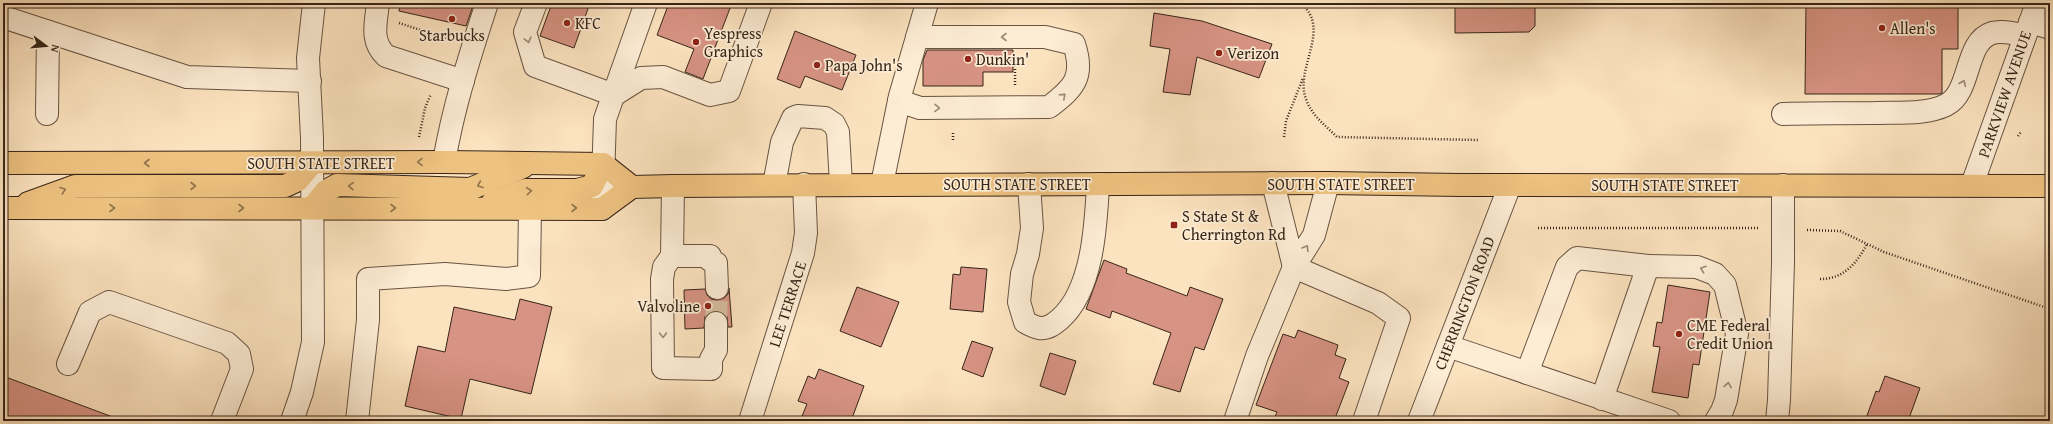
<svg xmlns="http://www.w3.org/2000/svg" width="2053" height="424" font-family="'Gentium Book Plus',serif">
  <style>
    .building { fill: #d79383; stroke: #372519 }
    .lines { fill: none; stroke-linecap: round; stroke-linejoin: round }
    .minor-tunnel { stroke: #d5bd9e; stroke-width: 22; stroke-dasharray: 22 11; stroke-linecap: butt }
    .minor-casing { stroke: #685442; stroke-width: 24 }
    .major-casing { stroke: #372519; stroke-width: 24 }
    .path { stroke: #372519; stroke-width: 2.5; stroke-dasharray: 1 2; stroke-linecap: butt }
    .minor { stroke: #fdedd5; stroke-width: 22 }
    .major { stroke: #eec280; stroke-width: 22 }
    .oneway { stroke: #9a8977 }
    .oneway2 { stroke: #92744c }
    .poi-dot { fill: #8f2418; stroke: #fdedd5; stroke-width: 1.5 }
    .labels { text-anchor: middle; stroke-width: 3.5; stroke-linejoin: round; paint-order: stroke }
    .poi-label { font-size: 16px; fill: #372519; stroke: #fdedd5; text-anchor: start }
    .street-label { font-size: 16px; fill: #372519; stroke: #fdedd5 }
  </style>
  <rect width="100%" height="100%" fill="#fce3bf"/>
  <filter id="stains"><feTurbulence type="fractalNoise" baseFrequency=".005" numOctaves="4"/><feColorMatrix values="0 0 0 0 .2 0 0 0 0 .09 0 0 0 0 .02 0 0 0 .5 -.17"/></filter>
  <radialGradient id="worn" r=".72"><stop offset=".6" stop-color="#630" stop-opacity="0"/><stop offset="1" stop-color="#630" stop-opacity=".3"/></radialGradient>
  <g class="building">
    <polygon points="400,3 474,3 466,26 399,11"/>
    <polygon points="552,3 590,3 574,48 540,36"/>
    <polygon points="669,3 732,3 703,79 685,72 694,49 657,35"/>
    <polygon points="1467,3 1535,3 1535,26 1529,32 1455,33 1455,7 1467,6"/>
    <polygon points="1806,3 1910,3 1910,6 1958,6 1958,49 1942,49 1942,93 1939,94 1805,94"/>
    <polygon points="1154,13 1202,21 1272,44 1259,78 1197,57 1190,95 1163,92 1170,49 1150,46"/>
    <polygon points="795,31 856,55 842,90 805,76 800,88 777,79"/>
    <polygon points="927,50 1013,50 1013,72 983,72 983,86 923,86 923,60"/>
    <polygon points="1104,260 1127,269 1126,273 1187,296 1190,287 1223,299 1204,350 1195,347 1180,392 1153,384 1171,333 1112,311 1110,318 1086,309"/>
    <polygon points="961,267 987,269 983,312 950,309 953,274 960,275"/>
    <polygon points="1668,285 1710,292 1699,365 1693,364 1688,398 1652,392 1660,347 1653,346 1657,322 1662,323"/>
    <polygon points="857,287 899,302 881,347 840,331"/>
    <polygon points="729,288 732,327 728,327 727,316 722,312 716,311 710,312 705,316 704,328 685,329 684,290 705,289 707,295 711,299 717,300 724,298 728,294"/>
    <polygon points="520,299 552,307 531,394 470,379 461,419 405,406 418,346 445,352 454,307 515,320"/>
    <polygon points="1298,330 1338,345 1335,355 1346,359 1339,378 1349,382 1334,421 1273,421 1277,412 1256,405 1283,334 1295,338"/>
    <polygon points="972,341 993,348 983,377 962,369"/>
    <polygon points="1050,353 1076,361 1065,395 1040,386"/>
    <polygon points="819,369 864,386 851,421 800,421 807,404 798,401 808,376 815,379"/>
    <polygon points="3,376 118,419 118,421 3,421"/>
    <polygon points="1885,376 1920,388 1908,421 1865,421 1876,391 1879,392"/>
  </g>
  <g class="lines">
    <polyline class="minor-tunnel" points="716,323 717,288"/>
    <defs>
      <g id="minor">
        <path d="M378,3C376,23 370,41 386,56L463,81"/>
        <polyline points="536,3 525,32 535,66 614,95 641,78 663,77 710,95 729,91 761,3"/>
        <polyline points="3,17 187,77 310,81"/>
        <polyline points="2030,22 2050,28"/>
        <path d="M899,101L920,108L1049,107C1074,88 1085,77 1074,44L1045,37H917"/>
        <polyline points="47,114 48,32"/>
        <path d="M1783,114C1814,113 1844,113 1874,113C1897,112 1926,115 1946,105C1972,92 1964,42 1992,33C2002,30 2014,34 2025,35"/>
        <path d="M444,162C453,108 470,55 487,3"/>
        <polyline points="1273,183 1294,267 1314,235 1328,183"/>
        <polyline points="882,184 900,96 927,3"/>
        <path d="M1029,184L1032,228L1028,254L1022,274L1019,302L1025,322C1029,324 1034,327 1039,328C1048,329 1054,324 1060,319C1093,290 1096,224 1098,184"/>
        <polyline points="774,185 782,142 793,118 798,116 825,118 834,124 838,132 841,184"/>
        <polyline points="1972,185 2037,3"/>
        <polyline points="673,186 672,256 664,267 662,279 663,368 711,369 711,359 716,350 716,323"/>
        <polyline points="602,209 605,119 646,3"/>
        <polyline points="672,256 710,256 710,260 716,263 717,288"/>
        <polyline points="1648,266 1697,267 1715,274 1725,285 1737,334 1726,400 1722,411 1716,421"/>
        <polyline points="1448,346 1669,421"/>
        <polyline points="68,364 90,312 109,302 227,343 239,354 242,369 222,421"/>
        <polyline points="1527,373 1567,267 1577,258 1648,266 1602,399"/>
        <polyline points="292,421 302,392 313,342 312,138 308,58 314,3"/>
        <polyline points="357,421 368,320 368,279 445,274 506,279 529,276 530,208"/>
        <polyline points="750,421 803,253 806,233 804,184"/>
        <polyline points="1235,421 1257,356 1294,267 1378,303 1399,318 1364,421"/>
        <polyline points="1419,421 1510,185"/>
        <polyline points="1777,421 1779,400 1783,262 1783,185"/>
      </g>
      <g id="major">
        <polyline points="3,163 444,162 603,164 632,187"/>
        <polyline points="28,203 75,186 285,186 298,180 312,163"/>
        <polyline points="492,203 525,190 577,190 592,186 603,164"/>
        <polyline points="3,208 602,209 632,187 673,186 1328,183 1461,185 2050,186"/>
        <polyline points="312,208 326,191 337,185 470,189 523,167"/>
      </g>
    </defs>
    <use href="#minor" class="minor-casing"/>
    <use href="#major" class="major-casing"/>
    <g class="path">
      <path d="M1300,3C1333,28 1294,68 1306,99C1312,116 1325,125 1337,137L1479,140"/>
      <polyline points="399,23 451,40"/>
      <polyline points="1015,85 1015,60"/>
      <polyline points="2018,136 2021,132"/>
      <polyline points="419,137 425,108 431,94"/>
      <polyline points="1284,137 1286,121 1303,78"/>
      <polyline points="953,140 953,131"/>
      <polyline points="1538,228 1760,228"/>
      <polyline points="1807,230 1840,231 1884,252 2050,309"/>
      <path d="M1820,279C1844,279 1857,263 1867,244"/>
    </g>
    <use href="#minor" class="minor"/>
    <use href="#major" class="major"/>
  </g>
  <defs><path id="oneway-chevron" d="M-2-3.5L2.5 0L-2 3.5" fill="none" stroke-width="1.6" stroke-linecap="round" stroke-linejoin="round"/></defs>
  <g class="oneway">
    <use href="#oneway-chevron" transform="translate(1004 37) rotate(180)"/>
    <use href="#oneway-chevron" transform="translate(528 40) rotate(75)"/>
    <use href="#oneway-chevron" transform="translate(1963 83) rotate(-67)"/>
    <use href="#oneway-chevron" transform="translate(1063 96) rotate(-42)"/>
    <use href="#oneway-chevron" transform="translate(937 108) rotate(1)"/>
    <use href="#oneway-chevron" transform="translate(1306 248) rotate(-59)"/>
    <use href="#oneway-chevron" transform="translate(1703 269) rotate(-161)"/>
    <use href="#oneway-chevron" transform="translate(663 335) rotate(89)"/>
    <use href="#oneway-chevron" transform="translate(1728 385) rotate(-80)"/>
  </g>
  <g class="oneway2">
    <use href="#oneway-chevron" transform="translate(420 162) rotate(179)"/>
    <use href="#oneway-chevron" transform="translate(147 163) rotate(-180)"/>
    <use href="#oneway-chevron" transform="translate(480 185) rotate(157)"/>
    <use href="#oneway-chevron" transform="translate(193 186)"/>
    <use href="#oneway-chevron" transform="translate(351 186) rotate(-178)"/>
    <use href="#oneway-chevron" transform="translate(63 190) rotate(-20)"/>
    <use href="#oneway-chevron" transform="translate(529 191) rotate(-6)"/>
    <use href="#oneway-chevron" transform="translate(112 208)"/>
    <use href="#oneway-chevron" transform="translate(241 208)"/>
    <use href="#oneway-chevron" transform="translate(393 208)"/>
    <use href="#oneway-chevron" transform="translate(574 208)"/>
  </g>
  <g class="poi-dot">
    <circle cx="452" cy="19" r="4"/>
    <circle cx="567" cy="23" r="4"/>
    <circle cx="1882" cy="28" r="4"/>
    <circle cx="696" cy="42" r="4"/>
    <circle cx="1219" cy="53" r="4"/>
    <circle cx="968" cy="59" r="4"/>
    <circle cx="817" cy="65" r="4"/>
    <rect x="1170" y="221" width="8" height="8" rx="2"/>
    <circle cx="708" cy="306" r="4"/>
    <circle cx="1679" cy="334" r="4"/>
  </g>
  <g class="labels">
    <g class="poi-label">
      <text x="575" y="29">KFC</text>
      <text x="1890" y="34">Allen's</text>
      <text x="704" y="39">Yespress<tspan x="704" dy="18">Graphics</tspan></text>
      <text x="452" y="41" text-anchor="middle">Starbucks</text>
      <text x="1227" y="59">Verizon</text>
      <text x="976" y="65">Dunkin'</text>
      <text x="825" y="71">Papa John's</text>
      <text x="1182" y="222">S State St &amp;<tspan x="1182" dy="18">Cherrington Rd</tspan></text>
      <text x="700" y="312" text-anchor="end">Valvoline</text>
      <text x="1687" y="331">CME Federal<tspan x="1687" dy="18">Credit Union</tspan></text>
    </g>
    <g class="street-label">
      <text transform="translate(2004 94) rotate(-71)" y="6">PARKVIEW AVENUE</text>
      <text x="321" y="169">SOUTH STATE STREET</text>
      <text x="1017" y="190">SOUTH STATE STREET</text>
      <text x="1341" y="190">SOUTH STATE STREET</text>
      <text x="1665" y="191">SOUTH STATE STREET</text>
      <text transform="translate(1464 303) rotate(-69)" y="6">CHERRINGTON ROAD</text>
      <text transform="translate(787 304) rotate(-72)" y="6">LEE TERRACE</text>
    </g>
  </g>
  <rect width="2053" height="424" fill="none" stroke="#fce3bf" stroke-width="16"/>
  <rect x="4" y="4" width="2045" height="416" fill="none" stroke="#372519" stroke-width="2"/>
  <rect x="8" y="8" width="2037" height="408" fill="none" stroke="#372519"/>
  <g transform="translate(46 46) rotate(106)" stroke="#fdedd5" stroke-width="3" paint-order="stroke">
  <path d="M0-3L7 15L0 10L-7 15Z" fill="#372519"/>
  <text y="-6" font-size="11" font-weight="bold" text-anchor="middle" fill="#372519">N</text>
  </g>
  <rect width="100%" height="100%" filter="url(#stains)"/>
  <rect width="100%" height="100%" fill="url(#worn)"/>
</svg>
